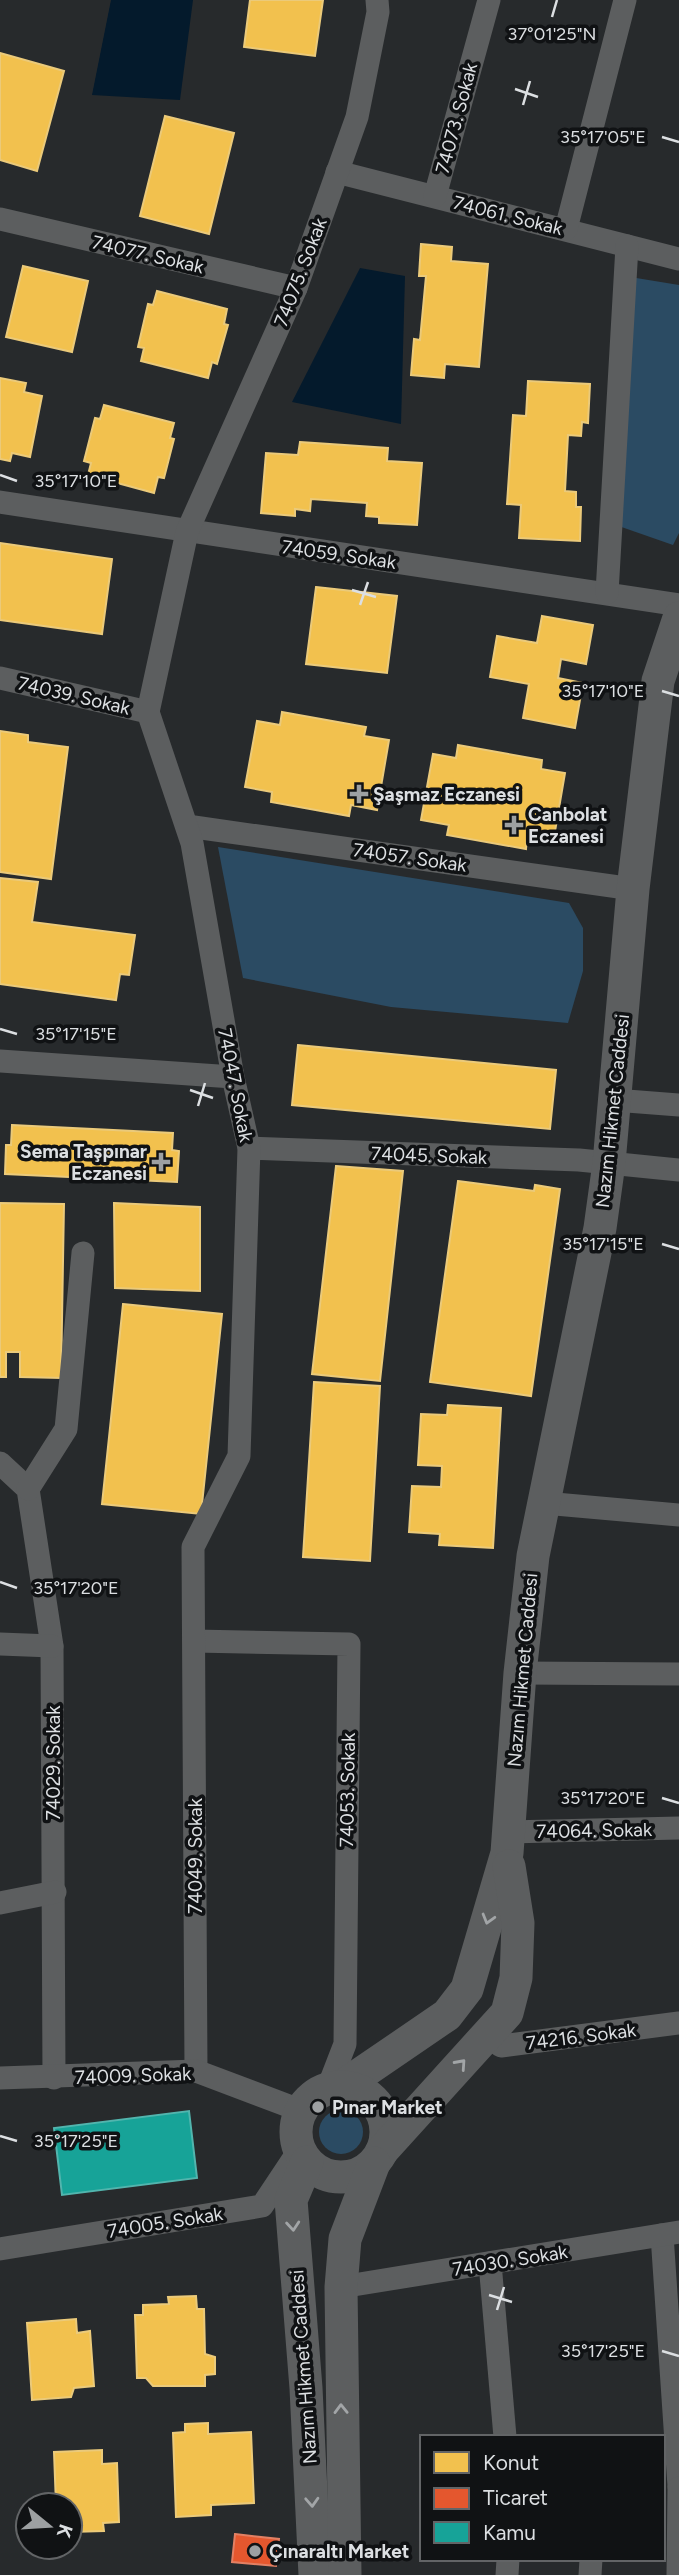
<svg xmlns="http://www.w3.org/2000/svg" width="679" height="2575" font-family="Figtree,sans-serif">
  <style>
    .green { fill: #2b4b63 }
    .water { fill: #041a2c }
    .homes { fill: #f2c14e; stroke: #ebca7a; stroke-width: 2 }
    .shops { fill: #e4572e; stroke: #e28064; stroke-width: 2 }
    .public { fill: #17a398; stroke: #52b5ae; stroke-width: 2 }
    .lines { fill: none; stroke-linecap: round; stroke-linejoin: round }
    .minor { stroke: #5c5e5f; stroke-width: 23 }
    .secondary { stroke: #5c5e5f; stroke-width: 33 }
    .oneway { stroke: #a2a5a7 }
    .ticks { fill: none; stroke: #dcdfe2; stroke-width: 2.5 }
    .poi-dot { fill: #9da0a2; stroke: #101214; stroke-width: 2.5 }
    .labels { text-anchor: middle; stroke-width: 7; stroke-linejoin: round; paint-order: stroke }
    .street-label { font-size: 19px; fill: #dcdfe2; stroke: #101214 }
    .poi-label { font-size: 19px; font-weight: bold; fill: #dcdfe2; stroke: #101214; text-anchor: start }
    .ticks-label { font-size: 18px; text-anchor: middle; fill: #dcdfe2; stroke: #101214; stroke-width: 7; stroke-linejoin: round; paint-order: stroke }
  </style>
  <rect width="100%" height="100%" fill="#272a2c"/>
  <g class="green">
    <polygon points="624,276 679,285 679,533 673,545 610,523"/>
    <polygon points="218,847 569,903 583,928 583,971 568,1023 391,1007 243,978"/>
    <circle cx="341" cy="2132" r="22"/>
  </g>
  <g class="water">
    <polygon points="111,0 193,0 180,100 92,95"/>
    <polygon points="360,268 405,276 401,424 292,402"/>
  </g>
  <g class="homes">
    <polygon points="250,0 323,0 315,56 244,47"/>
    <polygon points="0,53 64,71 37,171 0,160"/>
    <polygon points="165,116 234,133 209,234 140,216"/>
    <polygon points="421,244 452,247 451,261 488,264 479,367 445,364 444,378 411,375 414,339 420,340 426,276 419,276"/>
    <polygon points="23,266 88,281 72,352 6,337"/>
    <polygon points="157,291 227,309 224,324 228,325 217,364 212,362 208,378 141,361 144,348 138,347 148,304 153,305"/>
    <polygon points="0,378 26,383 24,392 42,396 30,457 12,453 10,461 0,459"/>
    <polygon points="528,381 590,384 588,423 582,422 581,436 568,435 565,491 576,492 576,507 581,507 580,541 519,538 521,505 507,504 513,415 526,416"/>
    <polygon points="104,405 174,423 170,438 174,439 164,478 158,477 154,493 88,475 91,463 84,461 95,418 100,419"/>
    <polygon points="300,442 388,448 387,461 422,463 417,525 379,523 379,517 366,516 367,503 311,499 310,511 295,509 295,516 261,513 266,453 298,455"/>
    <polygon points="0,543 112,559 102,634 0,620"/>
    <polygon points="316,587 397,596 387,673 306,664"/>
    <polygon points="542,616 593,625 586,664 561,659 558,678 583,683 575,728 523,718 529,684 490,677 497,636 537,643"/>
    <polygon points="282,712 366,727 364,736 389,740 377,810 351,805 349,816 271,802 272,792 245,787 257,721 280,725"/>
    <polygon points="0,731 28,735 28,742 68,747 51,879 0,872"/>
    <polygon points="458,745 542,760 541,769 565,773 553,843 527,838 526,849 447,835 449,825 421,820 433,754 456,758"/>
    <polygon points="0,878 38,882 32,922 135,935 129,975 120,974 116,1000 0,984"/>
    <polygon points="298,1045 556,1070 550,1129 292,1105"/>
    <polygon points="12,1125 173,1133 172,1150 179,1151 177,1182 5,1174 6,1145 11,1145"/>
    <polygon points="336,1166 403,1171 380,1381 312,1374"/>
    <polygon points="458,1181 534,1191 535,1185 560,1189 531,1396 430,1382"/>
    <polygon points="0,1203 64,1204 61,1378 20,1377 20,1352 6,1352 6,1377 0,1377"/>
    <polygon points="114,1203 200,1207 200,1291 115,1288"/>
    <polygon points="123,1304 222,1314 201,1514 102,1504"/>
    <polygon points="314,1382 380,1386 370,1561 303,1557"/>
    <polygon points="448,1405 501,1408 493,1548 439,1545 440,1534 409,1532 412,1486 441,1487 442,1466 418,1465 421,1414 447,1415"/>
    <polygon points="196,2296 197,2309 204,2309 205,2354 215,2357 215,2374 205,2375 205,2386 153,2386 146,2378 137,2378 135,2315 143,2315 143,2305 169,2304 168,2297"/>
    <polygon points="76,2319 77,2333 90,2331 94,2386 74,2388 71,2397 32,2400 27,2323"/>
    <polygon points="208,2423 208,2434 251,2432 254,2503 211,2505 211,2515 176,2517 173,2433 185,2432 185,2424"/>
    <polygon points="102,2450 102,2464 117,2463 119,2522 103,2523 104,2531 70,2532 70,2505 56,2505 54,2452"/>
  </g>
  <polygon class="shops" points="235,2534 279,2539 276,2566 232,2562"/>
  <polygon class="public" points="189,2111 197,2178 62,2195 54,2128"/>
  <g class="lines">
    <g class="minor">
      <polyline points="337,172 679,259"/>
      <polyline points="435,196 489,0"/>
      <polyline points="0,219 296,288"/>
      <polyline points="566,229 625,0"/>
      <polyline points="0,502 679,605"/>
      <polyline points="607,593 627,246"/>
      <polyline points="0,678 148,712"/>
      <polyline points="187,826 633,889"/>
      <polyline points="0,1061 233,1077"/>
      <polyline points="614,1100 679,1105"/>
      <polyline points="249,1148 579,1160 679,1170"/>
      <polyline points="0,1463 28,1489 52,1646 54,2078"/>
      <polyline points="28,1489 66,1429 83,1253"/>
      <polyline points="544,1503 679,1515"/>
      <polyline points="194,1641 349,1644 345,2044 328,2088"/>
      <polyline points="0,1644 52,1646"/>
      <polyline points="520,1673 679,1674"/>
      <polyline points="508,1832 679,1828"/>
      <polyline points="0,1903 55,1892"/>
      <polyline points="487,2036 501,2046 679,2023"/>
      <polyline points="196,2071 193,1547 239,1456 249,1148 233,1077 192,843 148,712 187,532 296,288 357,117 378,12 377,0"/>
      <polyline points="0,2078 196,2071 302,2111"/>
      <polyline points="662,2235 679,2486"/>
      <polyline points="0,2249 262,2206 300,2149"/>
      <polyline points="490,2263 505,2437"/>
      <polyline points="341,2287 679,2232"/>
      <polyline points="507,2575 508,2559"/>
      <polyline points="590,2575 591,2559"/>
      <polyline points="678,2575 679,2488"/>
    </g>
    <g class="secondary">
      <polyline points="343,2086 447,2015 467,1989 507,1853 520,1673 533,1556 600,1228 609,1163 633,889 658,681 679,618"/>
      <circle cx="341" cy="2132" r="45"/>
      <polyline points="382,2151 507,2013 516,1978 518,1923 509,1866"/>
      <polyline points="307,2162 291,2200 306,2388 315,2575"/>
      <polyline points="345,2575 341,2287 345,2239 374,2163"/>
    </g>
  </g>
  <defs><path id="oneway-chevron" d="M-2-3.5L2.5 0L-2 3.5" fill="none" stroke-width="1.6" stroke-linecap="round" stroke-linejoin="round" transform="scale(1.75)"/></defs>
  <g class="oneway">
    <use href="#oneway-chevron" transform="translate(488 1919) rotate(106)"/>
    <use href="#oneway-chevron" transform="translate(461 2064) rotate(-48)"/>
    <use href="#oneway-chevron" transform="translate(293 2226) rotate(85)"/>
    <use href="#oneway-chevron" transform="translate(341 2409) rotate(-91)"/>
    <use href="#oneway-chevron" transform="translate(312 2502) rotate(87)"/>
  </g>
  <path class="ticks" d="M552,17L557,0M515,89L538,97M523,105L530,81M662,137L679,142M0,475L17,481M352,590L376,597M360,605L368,582M662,691L679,696M0,1029L17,1034M190,1090L213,1098M198,1106L205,1083M662,1244L679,1249M0,1582L17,1588M662,1798L679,1803M0,2136L17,2141M489,2295L512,2302M497,2310L504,2287M662,2351L679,2356"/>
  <g class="poi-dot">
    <path d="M355.5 783.5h7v7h7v7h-7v7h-7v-7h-7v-7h7z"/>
    <path d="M510.5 814.5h7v7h7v7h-7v7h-7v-7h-7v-7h7z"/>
    <path d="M157.5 1151.5h7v7h7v7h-7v7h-7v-7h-7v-7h7z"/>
    <circle cx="318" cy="2107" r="7"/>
    <circle cx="255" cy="2551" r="7"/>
  </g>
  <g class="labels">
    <g class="street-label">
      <text transform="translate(456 118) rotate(-75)" y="7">74073. Sokak</text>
      <text transform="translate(508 215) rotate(14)" y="7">74061. Sokak</text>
      <text transform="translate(148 254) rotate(13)" y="7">74077. Sokak</text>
      <text transform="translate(300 272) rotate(-69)" y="7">74075. Sokak</text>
      <text transform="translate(339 554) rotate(8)" y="7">74059. Sokak</text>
      <text transform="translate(74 695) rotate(13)" y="7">74039. Sokak</text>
      <text transform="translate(410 857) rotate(8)" y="7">74057. Sokak</text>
      <text transform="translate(236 1085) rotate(79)" y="7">74047. Sokak</text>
      <text transform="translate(612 1111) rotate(-84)" y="7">Nazım Hikmet Caddesi</text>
      <text transform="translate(429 1155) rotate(2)" y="7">74045. Sokak</text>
      <text transform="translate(522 1670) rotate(-85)" y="7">Nazım Hikmet Caddesi</text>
      <text transform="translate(53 1763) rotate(-90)" y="7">74029. Sokak</text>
      <text transform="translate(347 1790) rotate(-89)" y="7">74053. Sokak</text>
      <text transform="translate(594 1830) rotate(-1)" y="7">74064. Sokak</text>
      <text transform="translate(195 1856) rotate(-90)" y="7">74049. Sokak</text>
      <text transform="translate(581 2036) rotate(-7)" y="7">74216. Sokak</text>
      <text transform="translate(133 2075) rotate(-2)" y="7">74009. Sokak</text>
      <text transform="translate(165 2222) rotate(-9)" y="7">74005. Sokak</text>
      <text transform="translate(510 2260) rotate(-9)" y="7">74030. Sokak</text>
      <text transform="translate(303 2367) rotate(-94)" y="7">Nazım Hikmet Caddesi</text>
    </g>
    <g class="poi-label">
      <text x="373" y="801">Şaşmaz Eczanesi</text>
      <text x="528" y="821">Canbolat<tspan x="528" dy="22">Eczanesi</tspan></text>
      <text x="147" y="1158" text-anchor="end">Sema Taşpınar<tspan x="147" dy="22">Eczanesi</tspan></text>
      <text x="332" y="2114">Pınar Market</text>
      <text x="269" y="2558">Çınaraltı Market</text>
    </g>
  </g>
  <g class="ticks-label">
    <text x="552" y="40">37°01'25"N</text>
    <text x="603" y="143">35°17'05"E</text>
    <text x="76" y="487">35°17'10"E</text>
    <text x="603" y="697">35°17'10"E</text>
    <text x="76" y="1040">35°17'15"E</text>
    <text x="603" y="1250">35°17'15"E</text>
    <text x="76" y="1594">35°17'20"E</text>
    <text x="603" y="1804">35°17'20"E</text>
    <text x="76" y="2147">35°17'25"E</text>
    <text x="603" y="2357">35°17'25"E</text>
  </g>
  <rect x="420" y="2435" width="245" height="126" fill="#101214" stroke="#626466" stroke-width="2"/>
  <rect x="434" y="2452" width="35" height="21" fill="#f2c14e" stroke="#626466" stroke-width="2"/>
  <text x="483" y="2470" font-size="21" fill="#dcdfe2">Konut</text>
  <rect x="434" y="2488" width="35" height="21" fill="#e4572e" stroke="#626466" stroke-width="2"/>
  <text x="483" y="2505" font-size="21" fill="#dcdfe2">Ticaret</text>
  <rect x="434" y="2522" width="35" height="21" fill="#17a398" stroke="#626466" stroke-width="2"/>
  <text x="483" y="2540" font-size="21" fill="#dcdfe2">Kamu</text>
  <g transform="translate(49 2526) rotate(108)"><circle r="33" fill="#101214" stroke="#626466" stroke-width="2"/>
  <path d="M0-5L12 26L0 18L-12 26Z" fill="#9da0a2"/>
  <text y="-10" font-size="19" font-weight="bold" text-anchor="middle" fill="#dcdfe2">K</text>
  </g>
</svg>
